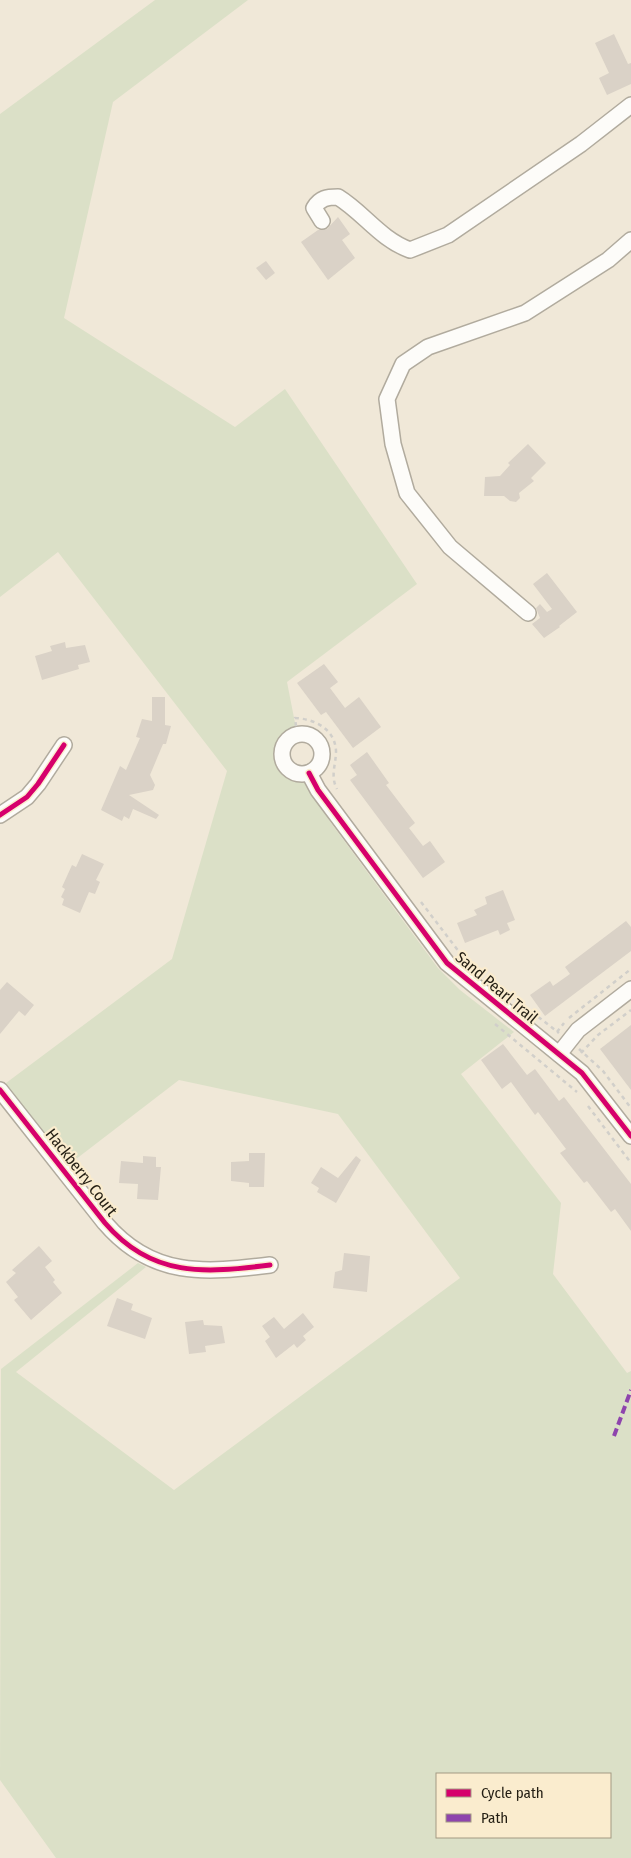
<svg xmlns="http://www.w3.org/2000/svg" width="631" height="1858" font-family="'Fira Sans Condensed',sans-serif">
  <style>
    .green { fill: #dbe0c7; fill-rule: evenodd }
    .building { fill: #dad2c7 }
    .lines { fill: none; stroke-linecap: round; stroke-linejoin: round }
    .minor-casing { stroke: #b1ab9e; stroke-width: 18 }
    .path { stroke: #d1cfca; stroke-width: 2.5; stroke-dasharray: 4 4; stroke-linecap: butt }
    .minor { stroke: #fdfcf9; stroke-width: 15 }
    .quiet { stroke: #8e44ad; stroke-width: 4; stroke-dasharray: 8 4; stroke-linecap: butt }
    .cycleway-casing { stroke: #faecce; stroke-width: 8 }
    .cycleway { stroke: #d6006c; stroke-width: 5 }
    .labels { text-anchor: middle; stroke-width: 4.5; stroke-linejoin: round; paint-order: stroke }
    .street-label { font-size: 16px; fill: #231e13; stroke: #faecce }
  </style>
  <rect width="100%" height="100%" fill="#f0e8d8"/>
  <path class="green" d="M155,0H248L113,102L64,318L235,427L285,389L417,584L287,682L296,728C277,738 267,755 283,773L306,782L331,823L438,968L460,990L514,1032L461,1074L561,1203L553,1274L627,1373L631,1371V1858H56L0,1780L1,1369L138,1263L146,1267L16,1372L174,1490L460,1278L338,1114L179,1080L67,1166L2,1086L172,959L227,771L58,552L0,597V114ZM437,1774H610V1837H437Z"/>
  <g class="building">
    <polygon points="614,34 628,64 631,63 631,84 607,95 599,78 609,73 595,43"/>
    <polygon points="338,217 350,234 342,240 355,258 328,280 301,242 318,230 327,229"/>
    <polygon points="266,261 275,273 266,280 256,268"/>
    <polygon points="528,444 546,463 531,478 534,481 519,493 520,498 516,502 510,501 504,496 484,496 485,477 500,476 510,465 508,463"/>
    <polygon points="547,573 577,612 559,626 560,627 544,638 532,624 540,618 536,608 540,604 547,612 552,609 533,584"/>
    <polygon points="65,642 66,648 85,645 90,662 78,665 79,669 42,680 35,656 52,651 50,646"/>
    <polygon points="324,664 338,682 330,688 345,708 359,697 381,727 353,748 326,712 321,715 297,683"/>
    <polygon points="152,697 165,697 165,725 171,726 166,744 163,744 150,775 155,785 153,790 129,795 159,815 156,819 133,809 129,819 124,816 122,821 101,810 120,766 126,770 140,738 136,737 142,719 152,721"/>
    <polygon points="367,752 389,783 386,785 415,823 409,828 423,846 430,841 445,862 423,878 350,780 357,775 350,765"/>
    <polygon points="82,854 104,864 96,880 100,882 95,894 89,892 80,913 62,905 64,899 61,897 65,889 62,887 72,865 76,867"/>
    <polygon points="503,890 515,920 507,923 510,930 500,935 498,930 465,943 457,923 477,915 474,910 487,904 485,897"/>
    <polygon points="626,921 631,927 631,951 545,1016 530,995 550,981 553,986 570,974 565,967"/>
    <polygon points="7,982 34,1005 25,1016 19,1011 0,1034 0,990"/>
    <polygon points="631,1025 631,1090 600,1049"/>
    <polygon points="503,1044 527,1075 535,1069 559,1101 564,1097 631,1184 631,1231 615,1209 611,1212 587,1181 584,1183 560,1153 566,1149 538,1112 535,1115 511,1082 502,1089 481,1060"/>
    <polygon points="249,1153 265,1153 264,1187 249,1187 249,1183 231,1181 231,1162 249,1161"/>
    <polygon points="143,1156 156,1157 156,1167 161,1167 158,1200 137,1199 138,1184 119,1183 121,1161 143,1163"/>
    <polygon points="356,1156 361,1160 336,1203 317,1192 319,1188 311,1183 321,1167 338,1178"/>
    <polygon points="39,1246 52,1261 45,1267 55,1280 53,1282 62,1293 31,1320 14,1300 18,1297 6,1282 16,1273 12,1270"/>
    <polygon points="344,1253 370,1256 367,1292 333,1288 335,1272 342,1270"/>
    <polygon points="117,1298 133,1304 131,1310 152,1318 145,1339 107,1326"/>
    <polygon points="303,1313 314,1327 303,1336 306,1340 297,1348 294,1344 276,1358 265,1341 270,1337 262,1326 274,1317 284,1329"/>
    <polygon points="203,1320 204,1325 222,1326 225,1343 205,1346 206,1352 189,1354 185,1322"/>
  </g>
  <g class="lines">
    <defs>
      <g id="minor">
        <path d="M322,221L314,208C320,198 327,197 338,197C364,213 380,239 410,250L448,235L581,144L631,105"/>
        <polyline points="528,613 450,547 407,493 393,444 387,399 403,364 428,347 525,313 608,260 631,240"/>
        <circle cx="302" cy="754" r="20"/>
        <polyline points="309,773 318,790 447,963 582,1073 631,1136"/>
        <polyline points="0,815 27,797 38,784 64,745"/>
        <polyline points="559,1054 578,1030 631,989"/>
        <path d="M0,1090L105,1223C152,1278 205,1273 270,1265"/>
      </g>
    </defs>
    <use href="#minor" class="minor-casing"/>
    <g class="path">
      <path d="M297,734L295,718C315,719 335,729 336,751C336,765 330,776 337,789"/>
      <polyline points="421,902 463,957"/>
      <polyline points="532,1012 559,1033"/>
      <polyline points="569,1018 631,969"/>
      <polyline points="495,1024 577,1092"/>
      <polyline points="557,1032 564,1023"/>
      <polyline points="579,1049 603,1071 631,1108"/>
      <polyline points="581,1053 598,1035 631,1010"/>
      <polyline points="588,1106 631,1163"/>
    </g>
    <use href="#minor" class="minor"/>
    <polyline class="quiet" points="614,1436 631,1390"/>
    <defs>
      <g id="cycleway">
        <polyline points="309,773 318,790 447,963 582,1073 631,1136"/>
        <polyline points="0,815 27,797 38,784 64,745"/>
        <path d="M0,1090L105,1223C152,1278 205,1273 270,1265"/>
      </g>
    </defs>
    <use href="#cycleway" class="cycleway-casing"/>
    <use href="#cycleway" class="cycleway"/>
  </g>
  <g class="labels">
    <g class="street-label">
      <text transform="translate(497 987) rotate(40)" y="6">Sand Pearl Trail</text>
      <text transform="translate(82 1172) rotate(52)" y="6">Hackberry Court</text>
    </g>
  </g>
  <rect x="436" y="1773" width="175" height="65" fill="#faecce" stroke="#a49a83"/>
  <rect x="446" y="1789" width="25" height="8" fill="#d6006c" stroke="#a49a83"/>
  <text x="481" y="1798" font-size="15" fill="#231e13">Cycle path</text>
  <rect x="446" y="1814" width="25" height="8" fill="#8e44ad" stroke="#a49a83"/>
  <text x="481" y="1823" font-size="15" fill="#231e13">Path</text>
</svg>
